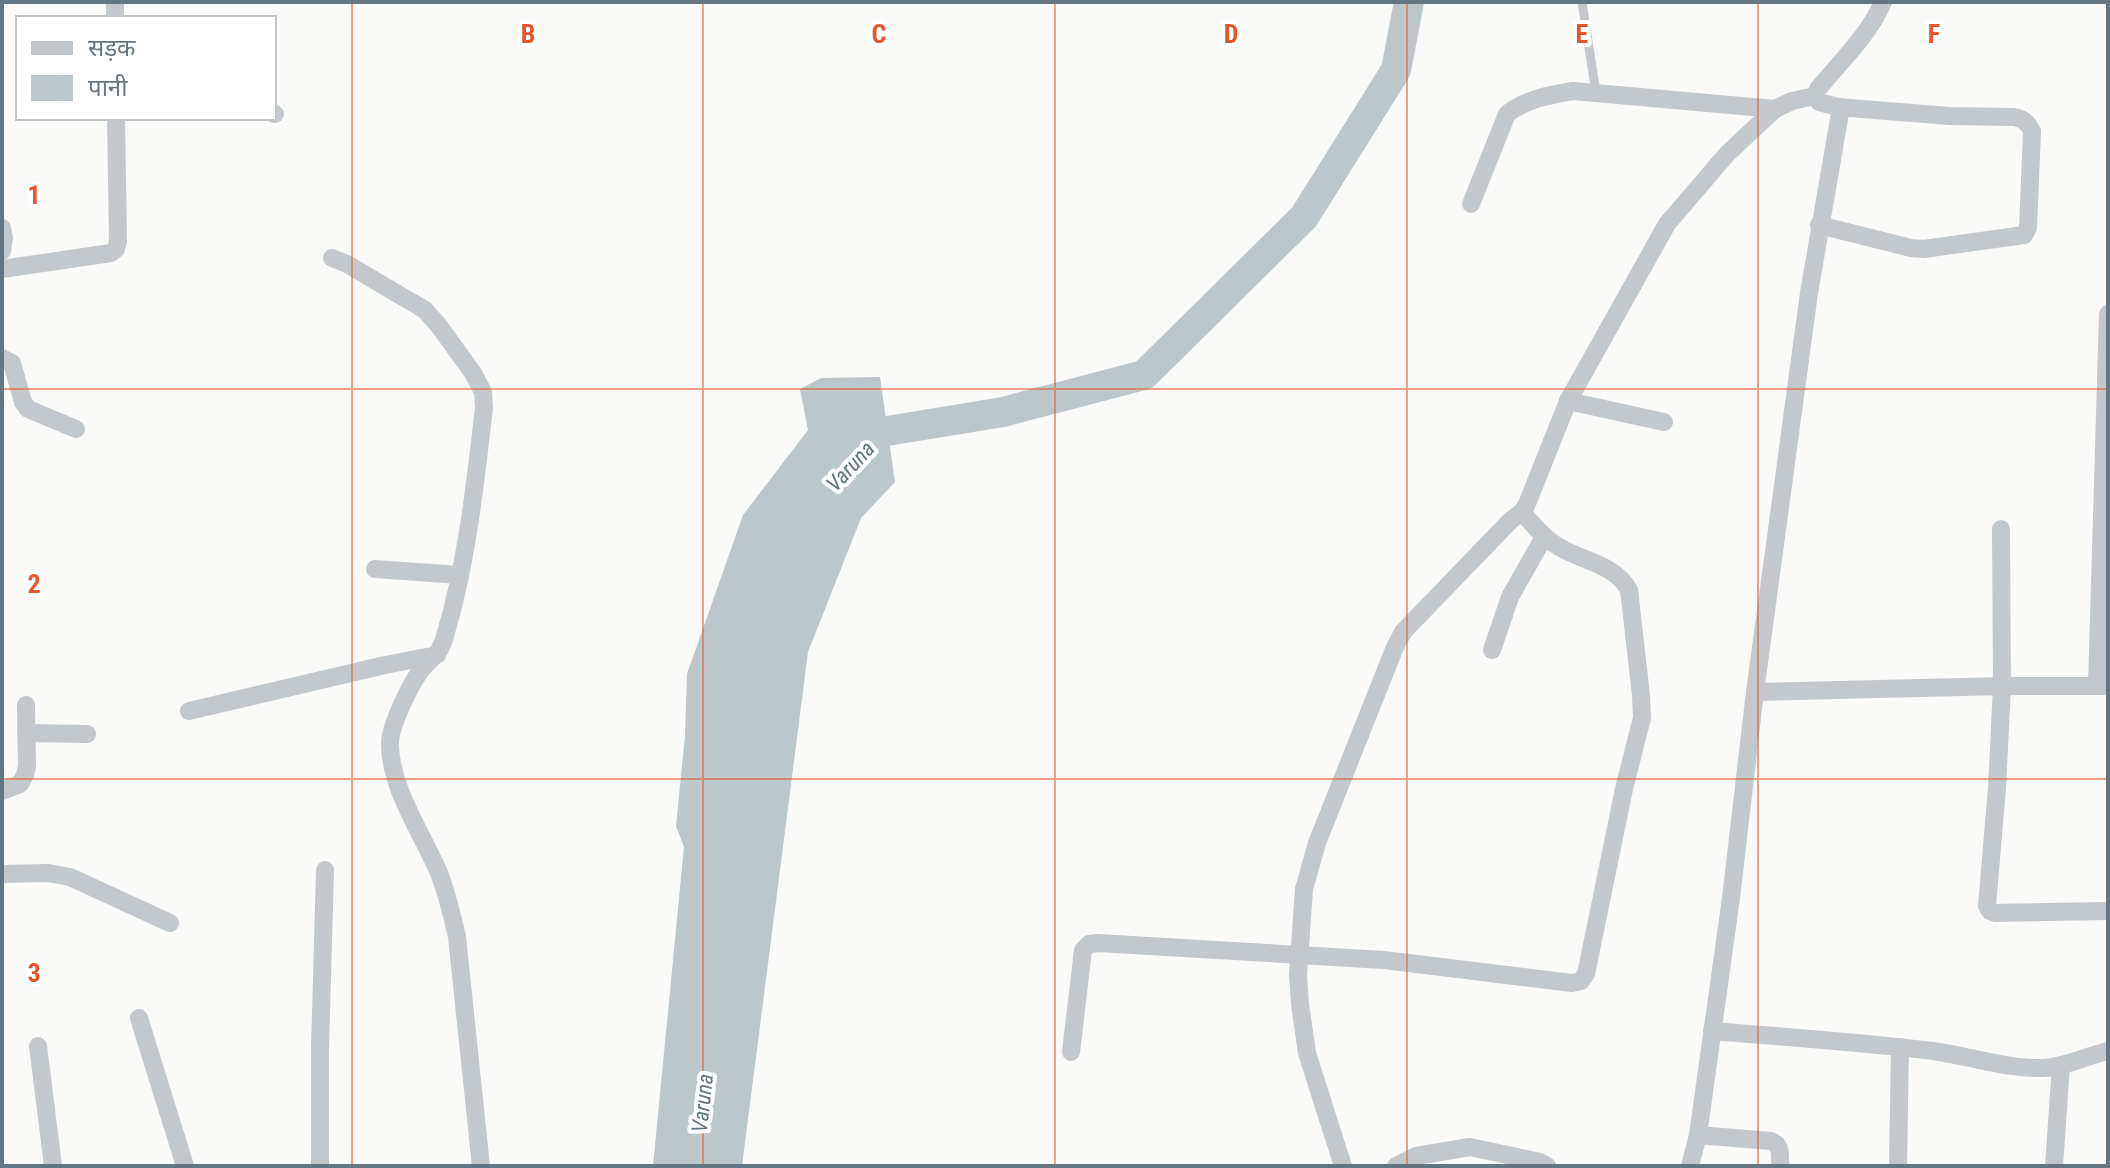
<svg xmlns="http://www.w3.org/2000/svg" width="2110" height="1168" font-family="'Roboto Condensed','Noto Sans Devanagari',sans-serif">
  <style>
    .water { fill: #bbc7cb }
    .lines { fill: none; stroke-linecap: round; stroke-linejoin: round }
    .river { stroke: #bbc7cb; stroke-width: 30 }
    .service { stroke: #c3c8cc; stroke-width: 9 }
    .minor { stroke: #c3c8cc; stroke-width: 18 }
    .grid { fill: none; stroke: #e4572e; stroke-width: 2; stroke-opacity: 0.55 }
    .labels { text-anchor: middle; stroke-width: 8; stroke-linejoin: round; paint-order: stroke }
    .water-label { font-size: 22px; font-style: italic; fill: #60757c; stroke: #fff }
    .grid-label { font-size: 26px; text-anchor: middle; font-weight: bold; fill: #e4572e; stroke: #fff; stroke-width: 8; stroke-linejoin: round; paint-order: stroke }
  </style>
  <rect width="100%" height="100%" fill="#fafaf8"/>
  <polygon class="water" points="880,377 895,482 861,518 808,652 742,1166 653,1166 684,847 676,826 685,736 687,674 743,515 808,430 800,389 821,378"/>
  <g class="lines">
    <polyline class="river" points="857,457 881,432 1003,412 1144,375 1304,217 1396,70 1409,2"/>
    <polyline class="service" points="1582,2 1596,93"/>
    <g class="minor">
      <polyline points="115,2 115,18"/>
      <polyline points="274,114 275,114"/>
      <path d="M1471,204L1507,114C1526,99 1549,95 1573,91L1775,109"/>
      <path d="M1819,225L1911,248L1924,249L2024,235L2028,228L2032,131C2027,122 2024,119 2014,117L1949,116L1838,107"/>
      <polyline points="2,228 4,238 2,251"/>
      <path d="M332,258L347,264L425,310L439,326L473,373L483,392L484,408C475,485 467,562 445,636C440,655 432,657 421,670C410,685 391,724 390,742C389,786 422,833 439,873C447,893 452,915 457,937L481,1166"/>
      <polyline points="2,269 111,253 116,249 118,241 116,118"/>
      <polyline points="2,358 12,363 23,402 28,409 76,429"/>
      <polyline points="1568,401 1664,422"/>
      <polyline points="2001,529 2002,686 1997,788 1987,906 1990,911 1995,913 2108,911"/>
      <polyline points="375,569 460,575"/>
      <polyline points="1492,650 1510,597 1544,537"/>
      <polyline points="2097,685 2108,314"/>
      <polyline points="1755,692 2002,686 2108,686"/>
      <polyline points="189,711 385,665 437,655"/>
      <polyline points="26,733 87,734"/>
      <polyline points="2,791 20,784 25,775 27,766 26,705"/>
      <polyline points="2,874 48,873 70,877 170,923"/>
      <polyline points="139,1018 185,1166"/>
      <path d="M1712,1031C1786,1037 1860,1042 1933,1051C1969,1056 2006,1069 2043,1068C2065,1067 2086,1056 2108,1051"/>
      <polyline points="38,1046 53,1166"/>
      <path d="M1071,1052L1083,950L1089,944L1098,943L1384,960L1572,983L1581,981L1586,974L1624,789L1642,718L1641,695L1629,590C1616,565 1583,561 1559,547C1544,538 1533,525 1522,512"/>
      <path d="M1698,1135L1771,1141C1784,1147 1778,1155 1781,1166"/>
      <polyline points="320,1166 320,1049 325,870"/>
      <polyline points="1343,1166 1307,1053 1300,1004 1298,975 1304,889 1317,843 1395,647 1403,632 1511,520 1522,512 1527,504 1568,401 1667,224 1727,154 1775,109 1792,101 1815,96"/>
      <polyline points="1396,1166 1416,1156 1470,1147 1540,1162 1547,1166"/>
      <path d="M1690,1166L1698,1135L1731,898L1755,692L1809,293L1840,113L1838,107L1819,102L1815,96L1818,89C1840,62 1869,35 1883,2"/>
      <polyline points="1898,1166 1900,1047"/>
      <polyline points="2054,1166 2061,1065"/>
    </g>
  </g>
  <path class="grid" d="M352,2V1166M703,2V1166M1055,2V1166M1407,2V1166M1758,2V1166M2,389H2108M2,779H2108"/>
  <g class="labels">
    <g class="water-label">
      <text transform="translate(850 466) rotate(-47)" y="8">Varuna</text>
      <text transform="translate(702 1103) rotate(-84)" y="8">Varuna</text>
    </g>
  </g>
  <g class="grid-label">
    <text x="528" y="43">B</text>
    <text x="879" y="43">C</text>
    <text x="1231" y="43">D</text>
    <text x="1582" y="43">E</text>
    <text x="1934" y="43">F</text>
    <text x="34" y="204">1</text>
    <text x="34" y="593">2</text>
    <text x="34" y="982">3</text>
  </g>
  <rect width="2110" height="1168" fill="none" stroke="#657683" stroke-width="8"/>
  <rect x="16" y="16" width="260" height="104" fill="#ffffff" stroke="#c1c8cd" stroke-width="2"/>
  <rect x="32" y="42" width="40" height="12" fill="#c3c8cc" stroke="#c1c8cd" stroke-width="2"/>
  <text x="88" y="56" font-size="24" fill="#657683">सड़क</text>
  <rect x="32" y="76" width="40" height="24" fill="#bbc7cb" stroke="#c1c8cd" stroke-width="2"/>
  <text x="88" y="96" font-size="24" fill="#657683">पानी</text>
</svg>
